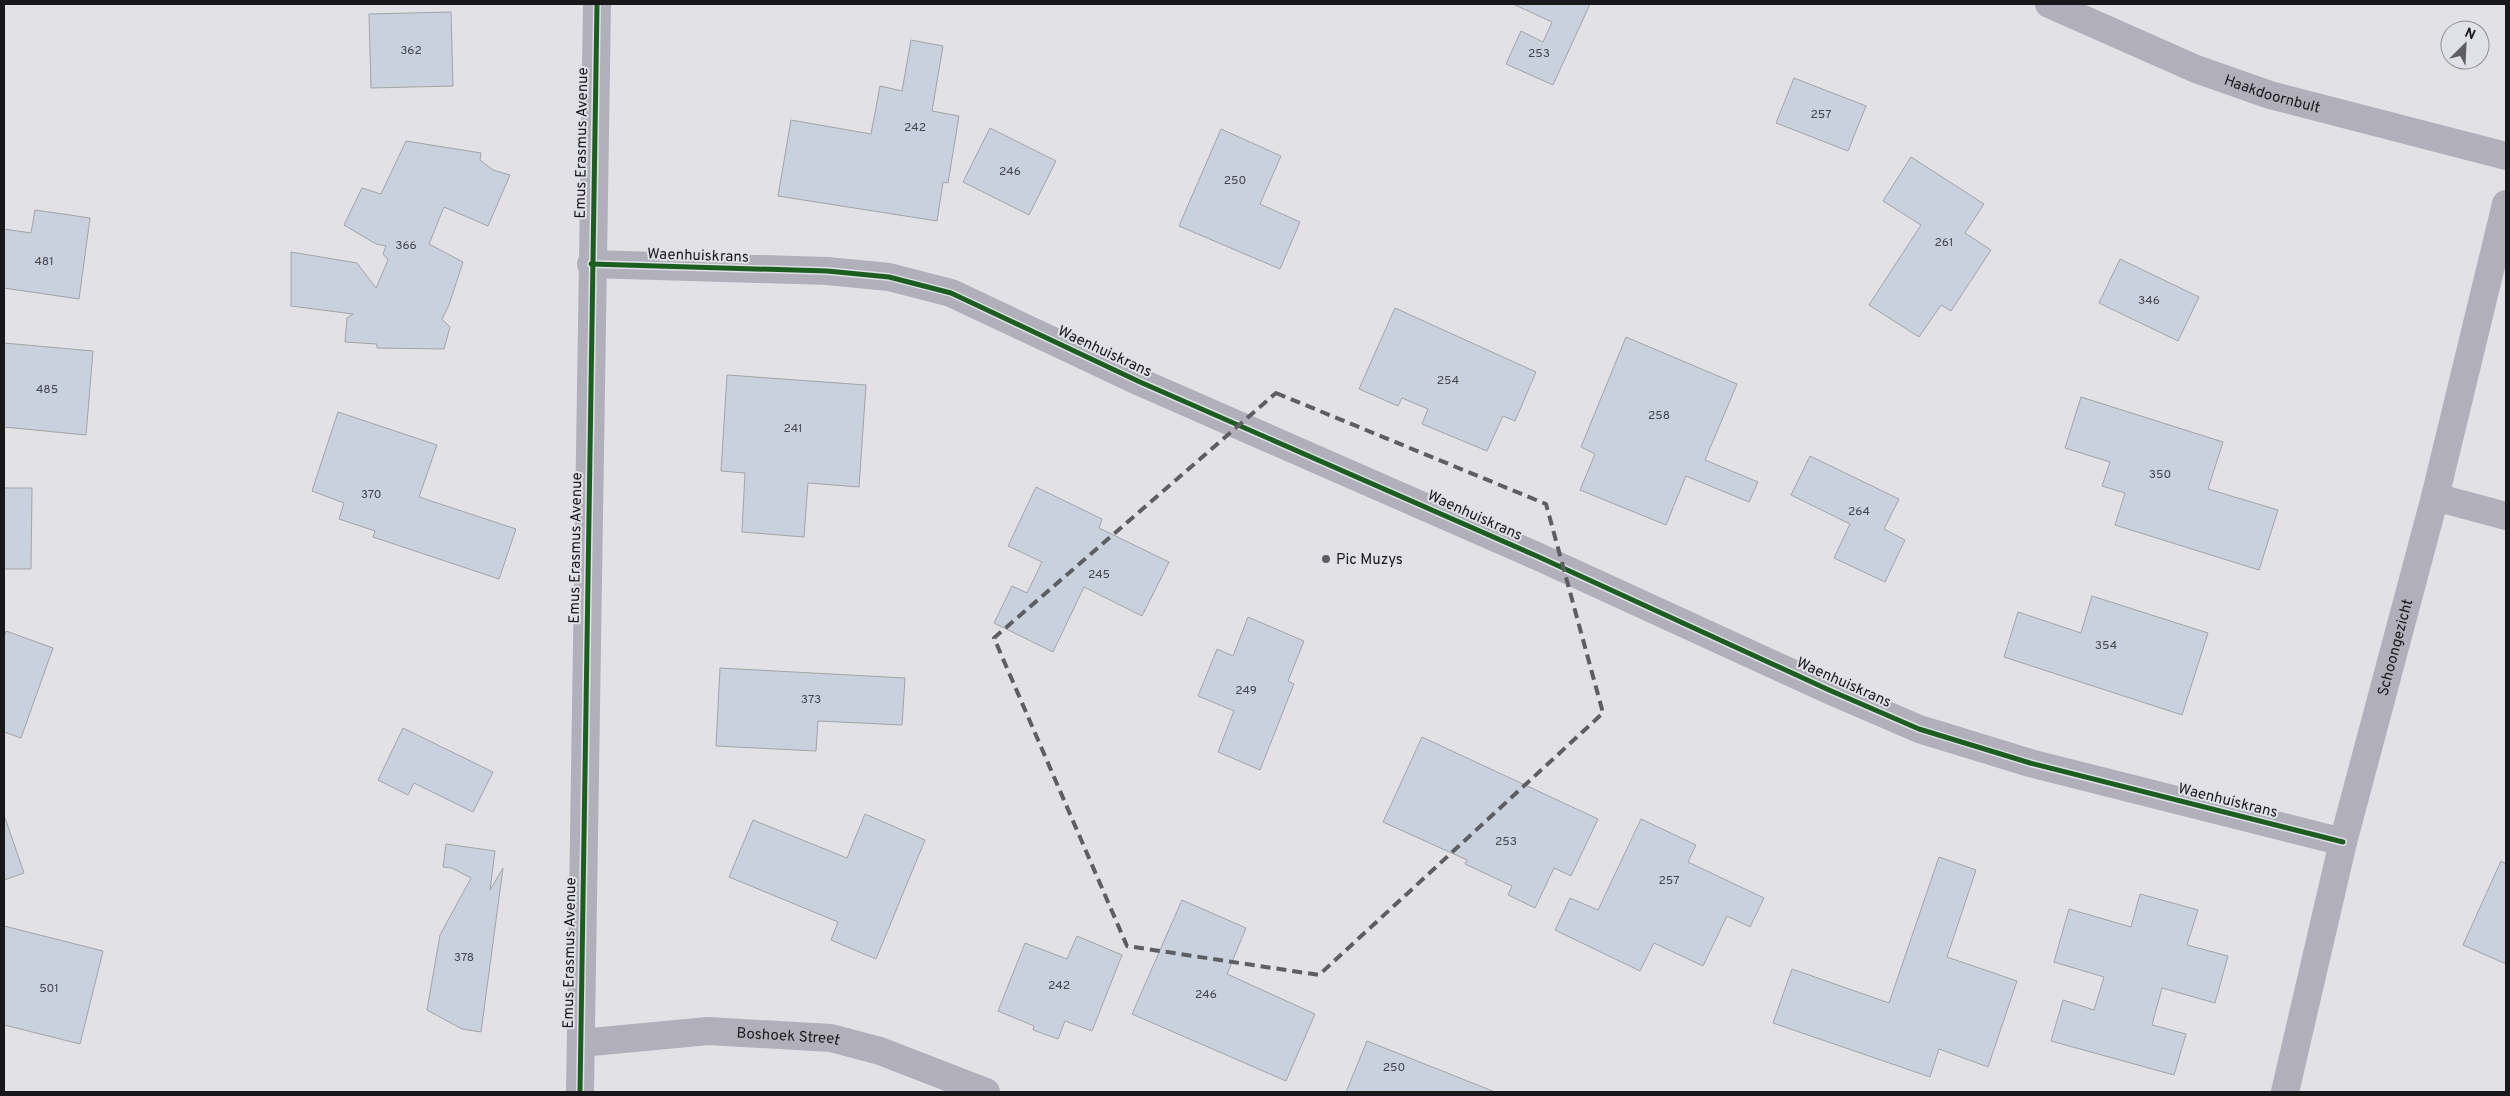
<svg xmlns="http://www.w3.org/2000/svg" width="2510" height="1096" font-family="Overpass,sans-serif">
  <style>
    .building { fill: #c9d0de; stroke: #a3a4a7 }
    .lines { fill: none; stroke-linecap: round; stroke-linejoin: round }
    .minor { stroke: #b1afb9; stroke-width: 28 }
    .cycleway-casing { stroke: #dfe0e8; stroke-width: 8 }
    .cycleway { stroke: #1b5e20; stroke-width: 5 }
    .marked { fill: none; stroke: #5e5e62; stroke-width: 4; stroke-dasharray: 10 6; stroke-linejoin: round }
    .poi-dot { fill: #5e5e62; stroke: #dfe0e8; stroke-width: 2 }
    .labels { text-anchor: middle; stroke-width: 4; stroke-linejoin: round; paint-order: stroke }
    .number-label { font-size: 12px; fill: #44464c }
    .street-label { font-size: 15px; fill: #18181b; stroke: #dfe0e8 }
    .poi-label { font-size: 15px; fill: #18181b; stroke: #dfe0e8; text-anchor: start }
  </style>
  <rect width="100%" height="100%" fill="#e1e1e6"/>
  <g class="building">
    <polygon points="1513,4 1590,4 1553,85 1506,64 1521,31 1543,42 1552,22"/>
    <polygon points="451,12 453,86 371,88 369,14"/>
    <polygon points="911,40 943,46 932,111 959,116 948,183 943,182 937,221 778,196 791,120 871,134 880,86 902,91"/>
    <polygon points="1794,78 1866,106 1848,151 1776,123"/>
    <polygon points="990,128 1056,161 1029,215 963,182"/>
    <polygon points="1221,129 1281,156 1260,204 1300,222 1280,269 1179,226"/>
    <polygon points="406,141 481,153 480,160 493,170 510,175 488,226 444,207 429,244 463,262 449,305 442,319 450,327 444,349 377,348 377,344 345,342 347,318 353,314 291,306 291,252 357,263 376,288 388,260 383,254 386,246 376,244 344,225 362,188 381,194"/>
    <polygon points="1911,157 1984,204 1965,233 1991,250 1951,311 1941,305 1919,337 1869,305 1921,225 1883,201"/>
    <polygon points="35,210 90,218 79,299 4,288 4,229 31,233"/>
    <polygon points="2120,259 2199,297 2178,341 2099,303"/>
    <polygon points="1395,308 1536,372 1515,421 1503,416 1487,451 1422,424 1428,409 1402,398 1398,406 1359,389"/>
    <polygon points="1626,337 1737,384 1705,460 1758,482 1749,502 1686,476 1666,525 1580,490 1595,454 1581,447"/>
    <polygon points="4,343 93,351 86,435 4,427"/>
    <polygon points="727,375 866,385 859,487 808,483 804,537 742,532 745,473 721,471"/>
    <polygon points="2081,397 2223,442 2208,489 2278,510 2259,570 2115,525 2125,493 2102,486 2110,462 2065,448"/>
    <polygon points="338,412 437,445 419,497 516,529 499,579 373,537 375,531 339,519 344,503 312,491"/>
    <polygon points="1810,456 1899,499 1884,529 1905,540 1885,582 1834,558 1850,524 1791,495"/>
    <polygon points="1036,487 1102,519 1099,528 1169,562 1142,616 1084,587 1053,652 994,623 1012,586 1027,593 1042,562 1008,546"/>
    <polygon points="4,488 32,488 31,569 4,569"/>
    <polygon points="2092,596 2208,633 2182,715 2004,657 2018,612 2081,633"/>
    <polygon points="1248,617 1304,641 1288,681 1294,684 1260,770 1218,752 1234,711 1198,696 1217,649 1233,656"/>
    <polygon points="6,631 53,648 21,738 4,732 4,637"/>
    <polygon points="720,668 905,678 902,725 818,721 816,751 716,746"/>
    <polygon points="403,728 493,772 473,812 414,783 408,795 378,780"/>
    <polygon points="1422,737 1598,819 1571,876 1554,868 1535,908 1508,895 1512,886 1465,864 1467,860 1383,822"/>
    <polygon points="865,814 925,840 876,959 831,940 838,922 729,877 753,820 847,858"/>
    <polygon points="4,815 24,873 4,880"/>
    <polygon points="1641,819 1696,845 1688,862 1764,898 1750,927 1727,916 1703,966 1654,943 1640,971 1555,930 1570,898 1598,910"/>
    <polygon points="446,844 495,851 490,890 503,868 481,1032 462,1029 427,1010 440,935 471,878 452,868 443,867"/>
    <polygon points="1939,857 1976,870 1947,957 2017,981 1988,1067 1939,1049 1930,1077 1773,1023 1792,969 1889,1003"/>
    <polygon points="2501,861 2506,864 2506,964 2463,945"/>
    <polygon points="2140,894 2198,910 2187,945 2228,956 2215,1003 2162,988 2152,1025 2186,1034 2174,1075 2051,1041 2063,1000 2094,1010 2104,977 2054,962 2069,909 2131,927"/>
    <polygon points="1182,900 1246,928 1227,974 1315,1014 1286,1081 1132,1014"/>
    <polygon points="4,926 103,951 80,1044 4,1025"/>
    <polygon points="1077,936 1122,955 1092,1031 1065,1021 1058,1039 1033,1030 1034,1026 998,1011 1025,943 1067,959"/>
    <polygon points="1367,1041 1495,1092 1346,1092"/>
  </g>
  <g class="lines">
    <g class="minor">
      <path id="s1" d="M2049,4L2196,69L2270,95L2506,156"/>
      <polyline points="591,264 827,271 889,277 951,293 1140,382 1539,557 1829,690 1919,729 2030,763 2343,842"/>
      <polyline points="2435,497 2506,516"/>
      <path id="s2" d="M581,1043L708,1031L831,1038L880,1051L986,1092"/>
      <polyline points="580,1092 597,4"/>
      <path id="s3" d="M2285,1092L2343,842L2435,497L2506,204"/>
    </g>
    <defs>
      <g id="cycleway">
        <polyline points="591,264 827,271 889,277 951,293 1140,382 1539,557 1829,690 1919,729 2030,763 2343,842"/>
        <polyline points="580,1092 597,4"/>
      </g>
    </defs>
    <use href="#cycleway" class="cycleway-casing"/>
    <use href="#cycleway" class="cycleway"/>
  </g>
  <path class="marked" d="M1276,393L1546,504L1603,713L1319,975L1127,946L994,638Z"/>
  <circle class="poi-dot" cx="1326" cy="559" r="5"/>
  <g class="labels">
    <g class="number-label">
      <text x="411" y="54">362</text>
      <text x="1539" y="57">253</text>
      <text x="1821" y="118">257</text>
      <text x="915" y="131">242</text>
      <text x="1010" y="175">246</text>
      <text x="1235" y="184">250</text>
      <text x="1944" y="246">261</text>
      <text x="406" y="249">366</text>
      <text x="44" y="265">481</text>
      <text x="2149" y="304">346</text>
      <text x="1448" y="384">254</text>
      <text x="47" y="393">485</text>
      <text x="1659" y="419">258</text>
      <text x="793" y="432">241</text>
      <text x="2160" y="478">350</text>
      <text x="371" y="498">370</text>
      <text x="1859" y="515">264</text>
      <text x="1099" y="578">245</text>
      <text x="2106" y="649">354</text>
      <text x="1246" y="694">249</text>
      <text x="811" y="703">373</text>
      <text x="1506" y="845">253</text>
      <text x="1669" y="884">257</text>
      <text x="464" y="961">378</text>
      <text x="1059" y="989">242</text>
      <text x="49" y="992">501</text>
      <text x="1206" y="998">246</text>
      <text x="1394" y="1071">250</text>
    </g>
    <g class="street-label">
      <text dy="5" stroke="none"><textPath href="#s1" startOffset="241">Haakdoornbult</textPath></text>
      <text transform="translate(581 143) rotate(-89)" y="5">Emus Erasmus Avenue</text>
      <text transform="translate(698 255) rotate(2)" y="5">Waenhuiskrans</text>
      <text transform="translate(1105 351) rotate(25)" y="5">Waenhuiskrans</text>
      <text transform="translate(1475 515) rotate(24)" y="5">Waenhuiskrans</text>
      <text transform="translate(575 548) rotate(-89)" y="5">Emus Erasmus Avenue</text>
      <text dy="5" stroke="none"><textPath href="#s3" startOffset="458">Schoongezicht</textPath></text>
      <text transform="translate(1844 682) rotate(24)" y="5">Waenhuiskrans</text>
      <text transform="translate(2228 800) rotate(14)" y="5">Waenhuiskrans</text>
      <text transform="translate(569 953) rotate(-89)" y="5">Emus Erasmus Avenue</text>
      <text dy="5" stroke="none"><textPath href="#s2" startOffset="208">Boshoek Street</textPath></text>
    </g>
    <g class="poi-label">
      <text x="1336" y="564">Pic Muzys</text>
    </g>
  </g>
  <rect width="2510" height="1096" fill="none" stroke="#18181b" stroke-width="10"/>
  <g transform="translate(2465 45) rotate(24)"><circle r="24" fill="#dfe0e8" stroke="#8f9096"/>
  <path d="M0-4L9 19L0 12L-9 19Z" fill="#5e5e62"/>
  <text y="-8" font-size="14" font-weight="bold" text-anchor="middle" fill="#18181b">N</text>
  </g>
</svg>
